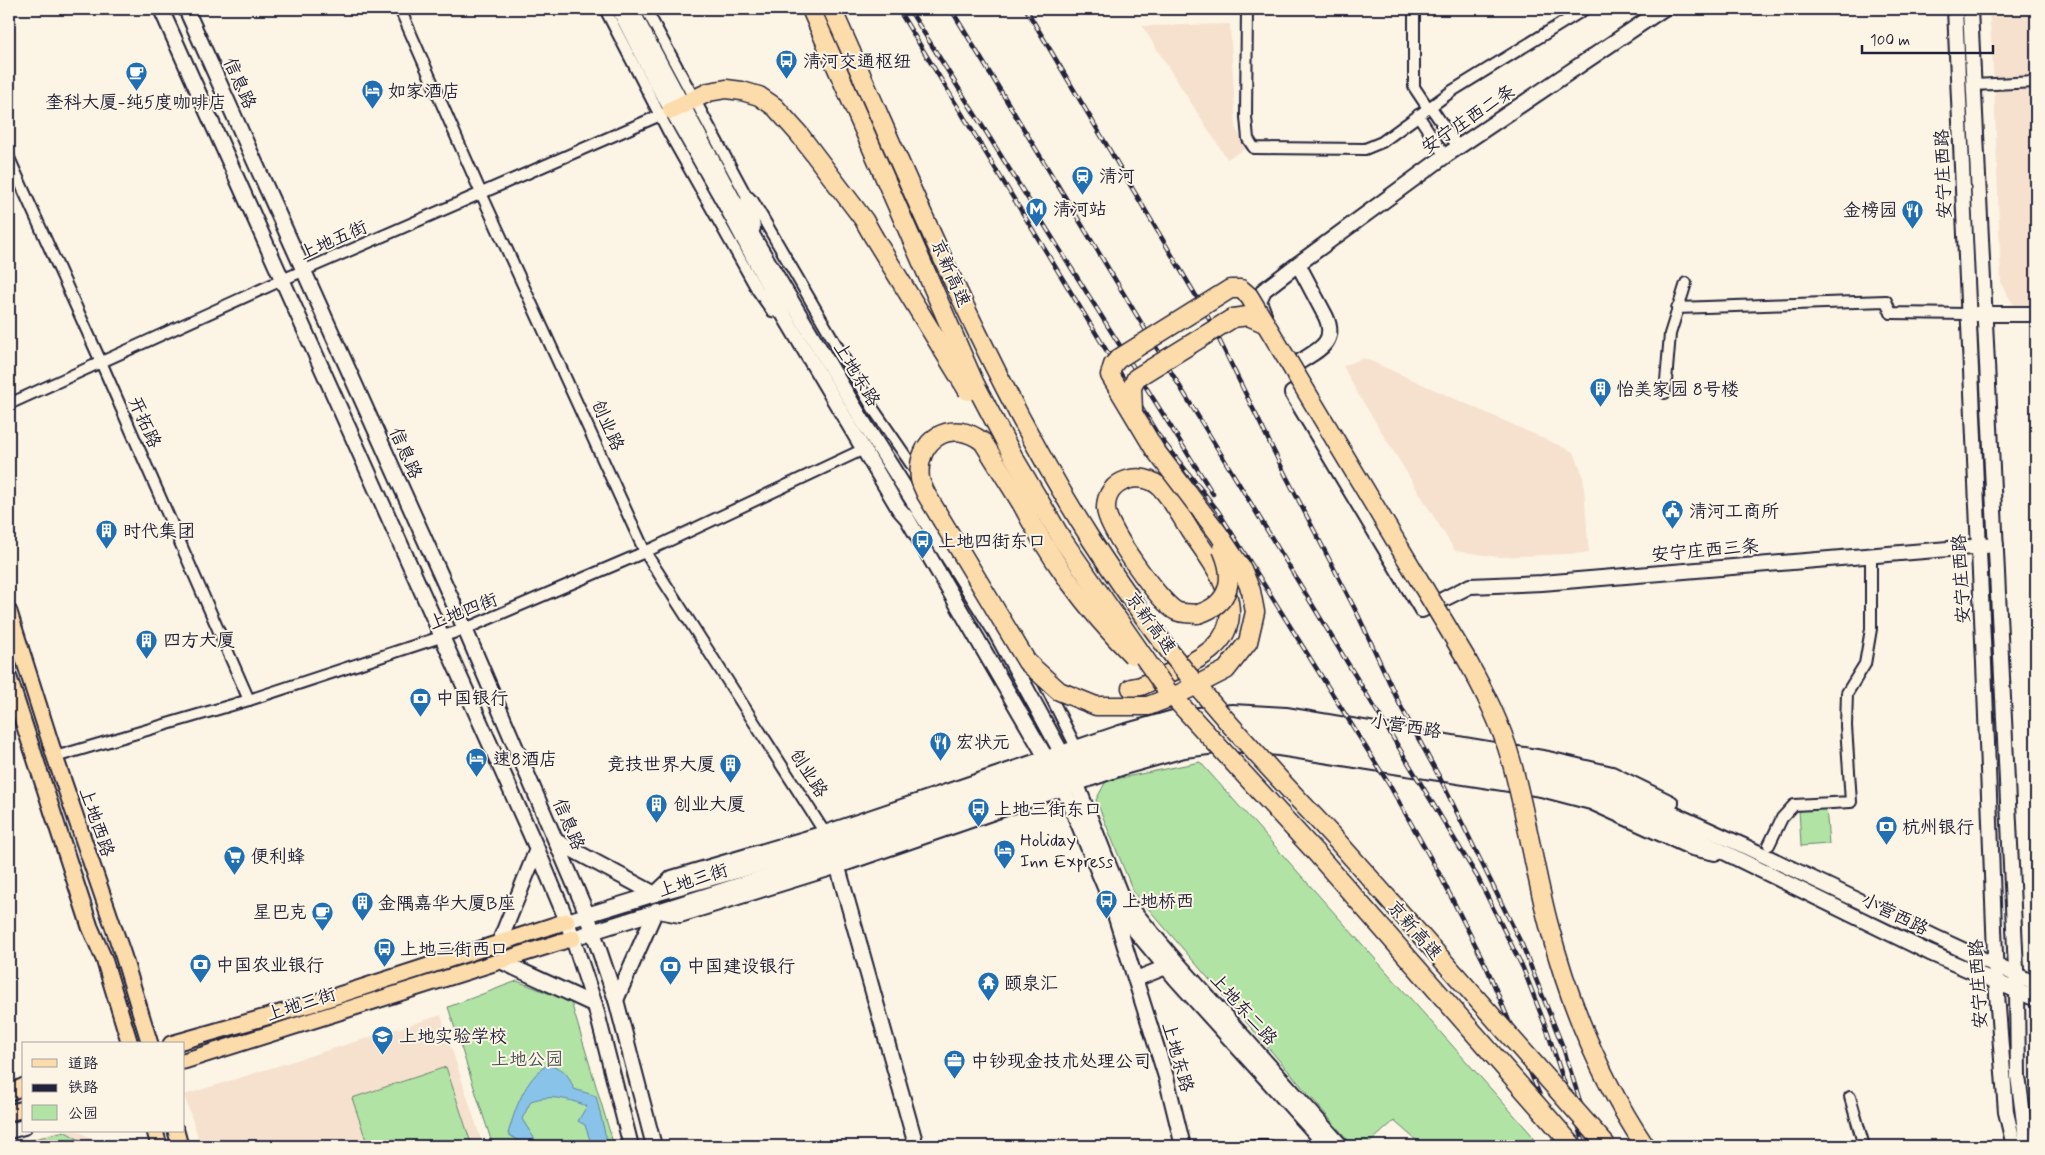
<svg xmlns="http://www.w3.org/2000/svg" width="2045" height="1155" font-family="Mynerve,'LXGW WenKai TC',sans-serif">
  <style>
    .built { fill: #f6e1cf }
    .green { fill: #b0e3a4; stroke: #698270 }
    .water { fill: #8ac3e9; stroke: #6083a3 }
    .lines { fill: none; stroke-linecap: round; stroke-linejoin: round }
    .street-casing { stroke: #22223b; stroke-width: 14 }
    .secondary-casing { stroke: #22223b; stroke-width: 18 }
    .primary-casing { stroke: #22223b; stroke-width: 19 }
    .highway-casing { stroke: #22223b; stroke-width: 21 }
    .street { stroke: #fcf5e5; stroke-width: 10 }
    .secondary { stroke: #fcf5e5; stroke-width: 14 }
    .primary { stroke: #fddcac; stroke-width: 15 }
    .highway { stroke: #fddcac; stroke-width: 18 }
    .rail-casing { stroke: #22223b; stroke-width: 4.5 }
    .rail { stroke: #fcf5e5; stroke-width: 2.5; stroke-dasharray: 8; stroke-linecap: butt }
    .highway-bridge-casing { stroke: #22223b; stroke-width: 21; stroke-linecap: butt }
    .highway-bridge { stroke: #fddcac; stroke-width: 18 }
    .labels { text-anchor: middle; stroke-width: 4; stroke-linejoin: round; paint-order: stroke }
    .poi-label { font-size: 18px; fill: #22223b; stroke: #fcf5e5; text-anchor: start }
    .street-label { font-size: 18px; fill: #22223b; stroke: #fcf5e5 }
    .park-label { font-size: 18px; fill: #465255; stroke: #fcf5e5 }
  </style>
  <rect width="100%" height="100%" fill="#fcf5e5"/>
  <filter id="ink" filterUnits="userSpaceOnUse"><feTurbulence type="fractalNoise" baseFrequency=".02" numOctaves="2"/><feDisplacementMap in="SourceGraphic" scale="10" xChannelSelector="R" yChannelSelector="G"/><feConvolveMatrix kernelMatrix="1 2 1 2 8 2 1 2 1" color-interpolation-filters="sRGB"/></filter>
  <g filter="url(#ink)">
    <g class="built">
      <polygon points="1989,9 2036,9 2036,306 2014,306 2001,284 1994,84"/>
      <polygon points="1230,24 1236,129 1247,148 1227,159 1142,26"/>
      <polygon points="1364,358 1574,452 1583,475 1589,553 1499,557 1455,551 1355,389 1343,366"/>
      <polygon points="441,1015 483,1146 201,1146 184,1095"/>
      <polygon points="55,1131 78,1131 106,1146 11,1146"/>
    </g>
    <g class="green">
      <polygon points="1200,762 1531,1134 1536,1146 1423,1146 1394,1121 1366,1146 1353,1146 1133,891 1096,800 1106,781"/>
      <polygon points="1826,807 1829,844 1801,846 1799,809"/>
      <polygon points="517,981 571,1002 614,1146 493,1146 448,1007"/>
      <polygon points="446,1067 472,1146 368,1146 352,1098"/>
      <polygon points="64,1131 90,1146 12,1146"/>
    </g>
    <path class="water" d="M547,1065C565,1068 567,1073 574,1089L596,1096L608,1146H589L590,1140L585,1125L578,1121L587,1106C568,1099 551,1094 531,1101L522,1119L539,1146H526L508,1134C515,1109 525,1079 547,1065Z"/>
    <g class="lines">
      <defs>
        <g id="street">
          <polyline points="400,9 481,193 645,552 825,833"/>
          <polyline points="605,9 668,131 758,291 772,311 783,313"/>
          <polyline points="646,9 748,199 753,201 874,410 918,474"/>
          <polyline points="1247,9 1246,117 1248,139 1254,148 1365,149 1382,142 1452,91 1585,9"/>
          <polyline points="1414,9 1414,87 1428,108"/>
          <polyline points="1973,85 2036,82"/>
          <polyline points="1430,106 1458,147"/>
          <polyline points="1418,115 1445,156"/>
          <polyline points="9,158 101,362 249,700"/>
          <polyline points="1677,308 1886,301 1891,313 1968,314"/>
          <polyline points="1665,393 1670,334 1686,283"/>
          <polyline points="9,404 282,280 672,110"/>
          <polyline points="1044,683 1076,747"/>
          <polyline points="55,757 249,700 465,629 645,552 864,449"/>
          <polyline points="1769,845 1782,818 1794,805 1851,802 1846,726 1847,693 1865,664 1871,629 1871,555"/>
          <polyline points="1850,1097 1864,1146"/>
          <polyline points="1252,1146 1270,1146"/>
        </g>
        <g id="secondary">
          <polyline points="161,9 537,849 567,921 595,1005 631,1146"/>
          <polyline points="186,9 465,629 587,914 616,1000 654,1146"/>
          <polyline points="619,9 657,84 724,202 785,317 899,509 907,518 1063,787 1111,902 1166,1077 1183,1146"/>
          <polyline points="631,9 754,238 864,423 995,631 1072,772 1121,896 1172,957 1341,1146"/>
          <polyline points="1955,9 1984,663 1996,981 2006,1112 2014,1146"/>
          <polyline points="1970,9 2017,990 2018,1076 2027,1146"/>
          <polyline points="748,199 753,228"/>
          <polyline points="1264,314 1259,301 1264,290 1298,264 1445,156 1663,9"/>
          <polyline points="1977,314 2036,314"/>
          <path d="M1296,364C1316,351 1338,344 1326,317L1298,264"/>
          <polyline points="1297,374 1299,389 1292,393 1422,610 1470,586 1542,583 1996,545"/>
          <polyline points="556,841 655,894 672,878 825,833 1120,733 1177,717 1232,712 1286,715 1548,759 1612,774 1671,803"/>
          <polyline points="835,857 914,1138"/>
          <polyline points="1117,909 1176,979 1327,1146"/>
          <polyline points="659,911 680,915 838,866 1127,766 1184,750 1232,744 1279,748 1541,789 1591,802 1692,848 1715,853"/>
          <polyline points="567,921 655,894 829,845 1120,745 1180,729 1231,724 1284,725 1545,768 1608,784 1744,846 1937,938 2036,984"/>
          <polyline points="573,938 834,855 1125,754 1183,739 1232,734 1282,737 1541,777 1603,793 1930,953 2036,999"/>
          <polyline points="499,943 537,849"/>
          <polyline points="500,961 595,1005"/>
          <polyline points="1136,979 1166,967"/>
          <polyline points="616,1000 656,910"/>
          <polyline points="9,1131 24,1127"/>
        </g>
        <g id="primary">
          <polyline points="9,612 55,757 123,955 150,1044"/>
          <polyline points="9,678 90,927 104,959 130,1044"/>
          <polyline points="171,1044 308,1005 567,921"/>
          <polyline points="184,1061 573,938"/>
          <polyline points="9,1093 24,1086"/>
          <polyline points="9,1113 24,1109"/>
          <polyline points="155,1131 159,1146"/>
          <polyline points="176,1131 180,1146"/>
        </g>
        <g id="highway">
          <polyline points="672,110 709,92 726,89 742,91 759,96 775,107 799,134 864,220 873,236"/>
          <path d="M1131,688L1141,686C1163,675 1196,664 1214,647C1252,612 1213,563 1191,532C1182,518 1173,501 1161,488C1143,469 1105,479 1106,509C1107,528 1159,602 1176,611C1182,614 1191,613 1198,614"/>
        </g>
      </defs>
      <use href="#street" class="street-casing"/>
      <use href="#secondary" class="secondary-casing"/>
      <use href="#primary" class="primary-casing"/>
      <use href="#highway" class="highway-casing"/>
      <use href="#street" class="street"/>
      <use href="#secondary" class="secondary"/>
      <use href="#primary" class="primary"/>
      <use href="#highway" class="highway"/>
      <defs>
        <g id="rail">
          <polyline points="898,9 1158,435 1218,511 1390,786 1440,875 1487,968 1561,1146"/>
          <polyline points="909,9 1213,494"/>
          <polyline points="951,9 1478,878 1523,968 1547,1030 1585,1146"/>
          <polyline points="1026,9 1205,311 1286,476 1358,615 1400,705 1441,780 1523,947 1563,1047 1594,1146"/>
        </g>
      </defs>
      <use href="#rail" class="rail-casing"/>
      <use href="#rail" class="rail"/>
      <defs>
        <g id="highway-bridge">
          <polyline points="811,9 975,384 1013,456 1062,539 1166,689 1317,854 1573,1146"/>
          <path d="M832,9C913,189 986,375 1092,541C1124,590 1161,643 1199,688C1243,742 1292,792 1339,843C1429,944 1518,1045 1607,1146"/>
          <polyline points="873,236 968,391"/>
          <polyline points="1133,410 1132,388 1136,378 1233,318 1248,316 1266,324"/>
          <path d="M1018,496C1045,553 1087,610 1132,655"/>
          <path d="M1023,506L983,442C952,417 915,439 920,479C921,484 924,489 926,494L1027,662L1059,691L1096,706H1148L1179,694L1226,670L1248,642L1255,612L1251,591L1242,569L1218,533L1155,450L1110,375L1113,365L1118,359L1230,289H1241L1249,296L1467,660C1484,691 1501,724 1511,760C1526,813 1534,868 1548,922C1568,1000 1600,1078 1645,1146"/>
          <path d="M1198,614C1231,604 1235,578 1222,549"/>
        </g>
      </defs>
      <use href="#highway-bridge" class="highway-bridge-casing"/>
      <use href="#highway-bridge" class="highway-bridge"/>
    </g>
  </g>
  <defs>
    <symbol id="bus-pin" viewBox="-11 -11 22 30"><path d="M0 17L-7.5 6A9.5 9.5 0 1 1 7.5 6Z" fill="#1f6fb2" stroke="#fcf5e5"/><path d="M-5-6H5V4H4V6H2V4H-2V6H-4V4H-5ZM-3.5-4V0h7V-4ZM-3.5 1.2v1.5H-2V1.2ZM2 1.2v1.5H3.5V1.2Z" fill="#fff"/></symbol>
    <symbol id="cafe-pin" viewBox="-11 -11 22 30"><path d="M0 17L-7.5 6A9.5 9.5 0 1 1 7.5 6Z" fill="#1f6fb2" stroke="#fcf5e5"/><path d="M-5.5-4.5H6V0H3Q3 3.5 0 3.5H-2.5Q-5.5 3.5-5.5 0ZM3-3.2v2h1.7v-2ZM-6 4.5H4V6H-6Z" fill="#fff"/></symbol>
    <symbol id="hotel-pin" viewBox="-11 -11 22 30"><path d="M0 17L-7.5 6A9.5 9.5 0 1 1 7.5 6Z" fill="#1f6fb2" stroke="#fcf5e5"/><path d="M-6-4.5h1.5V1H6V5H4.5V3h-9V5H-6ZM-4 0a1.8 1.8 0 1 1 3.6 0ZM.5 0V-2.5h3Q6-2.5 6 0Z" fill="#fff"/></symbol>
    <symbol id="station-pin" viewBox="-11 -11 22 30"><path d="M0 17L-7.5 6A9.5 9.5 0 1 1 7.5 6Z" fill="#1f6fb2" stroke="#fcf5e5"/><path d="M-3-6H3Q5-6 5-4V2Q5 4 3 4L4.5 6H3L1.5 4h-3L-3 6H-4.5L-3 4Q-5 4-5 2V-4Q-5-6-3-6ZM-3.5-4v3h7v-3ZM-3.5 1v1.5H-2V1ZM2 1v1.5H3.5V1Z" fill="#fff"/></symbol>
    <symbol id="metro-pin" viewBox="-11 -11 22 30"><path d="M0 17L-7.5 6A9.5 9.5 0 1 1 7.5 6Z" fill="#1f6fb2" stroke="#fcf5e5"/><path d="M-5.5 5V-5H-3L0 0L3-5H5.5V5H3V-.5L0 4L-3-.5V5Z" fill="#fff"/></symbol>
    <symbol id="restaurant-pin" viewBox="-11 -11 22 30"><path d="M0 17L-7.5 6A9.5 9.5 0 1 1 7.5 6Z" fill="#1f6fb2" stroke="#fcf5e5"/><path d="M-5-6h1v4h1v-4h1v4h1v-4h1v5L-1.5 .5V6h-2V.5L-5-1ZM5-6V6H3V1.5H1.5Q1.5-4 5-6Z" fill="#fff"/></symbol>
    <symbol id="building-pin" viewBox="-11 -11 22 30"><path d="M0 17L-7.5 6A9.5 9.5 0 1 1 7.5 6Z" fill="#1f6fb2" stroke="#fcf5e5"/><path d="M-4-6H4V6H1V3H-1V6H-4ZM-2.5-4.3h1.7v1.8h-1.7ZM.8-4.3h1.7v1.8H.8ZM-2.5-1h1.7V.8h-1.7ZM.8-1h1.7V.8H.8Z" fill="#fff"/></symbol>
    <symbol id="civic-pin" viewBox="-11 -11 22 30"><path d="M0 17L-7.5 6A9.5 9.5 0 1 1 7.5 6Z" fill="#1f6fb2" stroke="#fcf5e5"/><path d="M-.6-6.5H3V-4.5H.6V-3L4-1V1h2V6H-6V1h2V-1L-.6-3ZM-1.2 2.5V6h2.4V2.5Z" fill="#fff"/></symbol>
    <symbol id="bank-pin" viewBox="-11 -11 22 30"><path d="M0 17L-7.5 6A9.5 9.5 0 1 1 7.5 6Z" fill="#1f6fb2" stroke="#fcf5e5"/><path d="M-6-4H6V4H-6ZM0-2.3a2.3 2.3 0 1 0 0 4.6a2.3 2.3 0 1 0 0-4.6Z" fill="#fff"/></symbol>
    <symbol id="supermarket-pin" viewBox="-11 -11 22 30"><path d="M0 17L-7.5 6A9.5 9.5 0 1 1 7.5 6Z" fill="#1f6fb2" stroke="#fcf5e5"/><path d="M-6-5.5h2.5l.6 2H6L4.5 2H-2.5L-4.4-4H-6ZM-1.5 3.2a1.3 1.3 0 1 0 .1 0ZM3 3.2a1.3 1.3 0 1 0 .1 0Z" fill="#fff"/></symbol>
    <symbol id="temple-pin" viewBox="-11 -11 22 30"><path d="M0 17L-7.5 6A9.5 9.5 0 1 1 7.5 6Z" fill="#1f6fb2" stroke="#fcf5e5"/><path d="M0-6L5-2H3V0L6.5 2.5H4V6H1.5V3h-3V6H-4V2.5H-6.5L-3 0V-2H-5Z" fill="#fff"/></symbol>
    <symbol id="school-pin" viewBox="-11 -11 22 30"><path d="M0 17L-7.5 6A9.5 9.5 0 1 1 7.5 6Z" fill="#1f6fb2" stroke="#fcf5e5"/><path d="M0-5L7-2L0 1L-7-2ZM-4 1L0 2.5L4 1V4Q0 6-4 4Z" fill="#fff"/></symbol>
    <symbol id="office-pin" viewBox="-11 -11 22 30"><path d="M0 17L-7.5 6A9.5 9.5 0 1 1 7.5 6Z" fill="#1f6fb2" stroke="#fcf5e5"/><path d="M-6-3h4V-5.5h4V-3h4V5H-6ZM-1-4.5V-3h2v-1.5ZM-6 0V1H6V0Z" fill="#fff"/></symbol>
  </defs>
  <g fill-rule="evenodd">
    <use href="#bus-pin" x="774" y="48" width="25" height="34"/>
    <use href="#cafe-pin" x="124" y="60" width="25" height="34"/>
    <use href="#hotel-pin" x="360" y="78" width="25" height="34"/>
    <use href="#station-pin" x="1070" y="164" width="25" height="34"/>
    <use href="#metro-pin" x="1024" y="196" width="25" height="34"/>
    <use href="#restaurant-pin" x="1900" y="198" width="25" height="34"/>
    <use href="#building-pin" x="1588" y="376" width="25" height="34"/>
    <use href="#civic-pin" x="1660" y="498" width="25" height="34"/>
    <use href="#building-pin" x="94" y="518" width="25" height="34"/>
    <use href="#bus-pin" x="910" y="528" width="25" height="34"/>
    <use href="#building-pin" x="134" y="628" width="25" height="34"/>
    <use href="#bank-pin" x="408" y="686" width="25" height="34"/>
    <use href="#restaurant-pin" x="928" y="730" width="25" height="34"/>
    <use href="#hotel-pin" x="464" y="746" width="25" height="34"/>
    <use href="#building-pin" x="718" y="752" width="25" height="34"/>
    <use href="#building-pin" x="644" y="792" width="25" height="34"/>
    <use href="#bus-pin" x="966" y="796" width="25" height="34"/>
    <use href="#bank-pin" x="1874" y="814" width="25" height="34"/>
    <use href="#hotel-pin" x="992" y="838" width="25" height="34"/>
    <use href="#supermarket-pin" x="222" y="844" width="25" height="34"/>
    <use href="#bus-pin" x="1094" y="888" width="25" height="34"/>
    <use href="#building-pin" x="350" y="890" width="25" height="34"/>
    <use href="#cafe-pin" x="310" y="900" width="25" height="34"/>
    <use href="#bus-pin" x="372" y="936" width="25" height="34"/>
    <use href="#bank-pin" x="188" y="952" width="25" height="34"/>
    <use href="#bank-pin" x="658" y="954" width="25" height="34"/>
    <use href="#temple-pin" x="976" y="970" width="25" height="34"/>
    <use href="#school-pin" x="370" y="1024" width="25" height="34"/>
    <use href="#office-pin" x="942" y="1048" width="25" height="34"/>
  </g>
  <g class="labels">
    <g class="poi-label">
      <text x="803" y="67">清河交通枢纽</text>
      <text x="388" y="97">如家酒店</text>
      <text x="136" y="108" text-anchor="middle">奎科大厦-纯5度咖啡店</text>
      <text x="1099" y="182">清河</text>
      <text x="1053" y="215">清河站</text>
      <text x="1897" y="216" text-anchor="end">金榜园</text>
      <text x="1616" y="395">怡美家园 8号楼</text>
      <text x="1689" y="517">清河工商所</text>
      <text x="123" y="537">时代集团</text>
      <text x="938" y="547">上地四街东口</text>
      <text x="163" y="646">四方大厦</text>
      <text x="436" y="704">中国银行</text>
      <text x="956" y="748">宏状元</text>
      <text x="493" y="765">速8酒店</text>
      <text x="715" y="770" text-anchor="end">竞技世界大厦</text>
      <text x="673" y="810">创业大厦</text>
      <text x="994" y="815">上地三街东口</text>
      <text x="1902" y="833">杭州银行</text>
      <text x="1020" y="846">Holiday<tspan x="1020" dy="21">Inn Express</tspan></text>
      <text x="251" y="862">便利蜂</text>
      <text x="1122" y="907">上地桥西</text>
      <text x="378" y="909">金隅嘉华大厦B座</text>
      <text x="307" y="918" text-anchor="end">星巴克</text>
      <text x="400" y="955">上地三街西口</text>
      <text x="216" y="971">中国农业银行</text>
      <text x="687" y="972">中国建设银行</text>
      <text x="1004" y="989">颐泉汇</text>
      <text x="399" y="1042">上地实验学校</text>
      <text x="971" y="1067">中钞现金技术处理公司</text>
    </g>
    <g class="street-label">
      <text transform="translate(240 83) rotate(66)" y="6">信息路</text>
      <text transform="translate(1468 119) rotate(-34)" y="6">安宁庄西二条</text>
      <text transform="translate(1943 174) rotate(-92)" y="6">安宁庄西路</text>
      <text transform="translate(333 240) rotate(-24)" y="6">上地五街</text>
      <text transform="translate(951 273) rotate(66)" y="6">京新高速</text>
      <text transform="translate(857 374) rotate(59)" y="6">上地东路</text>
      <text transform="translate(145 422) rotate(66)" y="6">开拓路</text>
      <text transform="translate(608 425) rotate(66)" y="6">创业路</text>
      <text transform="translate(406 453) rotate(66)" y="6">信息路</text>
      <text transform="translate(1705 550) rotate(-5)" y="6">安宁庄西三条</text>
      <text transform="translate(1961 579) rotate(-93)" y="6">安宁庄西路</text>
      <text transform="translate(463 611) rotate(-21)" y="6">上地四街</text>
      <text transform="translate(1151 623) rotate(54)" y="6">京新高速</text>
      <text transform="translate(1406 726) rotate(9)" y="6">小营西路</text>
      <text transform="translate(809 773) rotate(57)" y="6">创业路</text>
      <text transform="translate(97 822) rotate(71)" y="6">上地西路</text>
      <text transform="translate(569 824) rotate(67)" y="6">信息路</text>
      <text transform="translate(693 880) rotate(-18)" y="6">上地三街</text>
      <text transform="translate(1895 914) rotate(26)" y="6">小营西路</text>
      <text transform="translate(1415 930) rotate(49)" y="6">京新高速</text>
      <text transform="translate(1978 984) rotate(-93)" y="6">安宁庄西路</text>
      <text transform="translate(301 1004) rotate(-18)" y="6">上地三街</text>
      <text transform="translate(1244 1009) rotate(48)" y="6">上地东二路</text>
      <text transform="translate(1178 1057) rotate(74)" y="6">上地东路</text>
    </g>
    <g class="park-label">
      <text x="527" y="1065">上地公园</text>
    </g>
  </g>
  <rect width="2045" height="1155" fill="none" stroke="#fcf5e5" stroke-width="30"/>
  <rect x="15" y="15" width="2015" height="1125" fill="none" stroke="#22223b" stroke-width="2" filter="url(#ink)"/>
  <rect x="22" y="1042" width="162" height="90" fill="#fcf5e5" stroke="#a5a1a1"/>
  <rect x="32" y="1059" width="25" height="8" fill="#fddcac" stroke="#a5a1a1"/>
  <text x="68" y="1068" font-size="15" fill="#22223b">道路</text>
  <rect x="32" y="1084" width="25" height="8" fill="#22223b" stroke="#a5a1a1"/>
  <text x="68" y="1092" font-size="15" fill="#22223b">铁路</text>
  <rect x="32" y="1105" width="25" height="15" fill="#b0e3a4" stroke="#a5a1a1"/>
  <text x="68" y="1118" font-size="15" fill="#22223b">公园</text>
  <path d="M1862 45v8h131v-8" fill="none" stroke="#22223b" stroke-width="2.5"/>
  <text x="1870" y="45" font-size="15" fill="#22223b" stroke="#fcf5e5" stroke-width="4" paint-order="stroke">100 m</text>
</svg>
